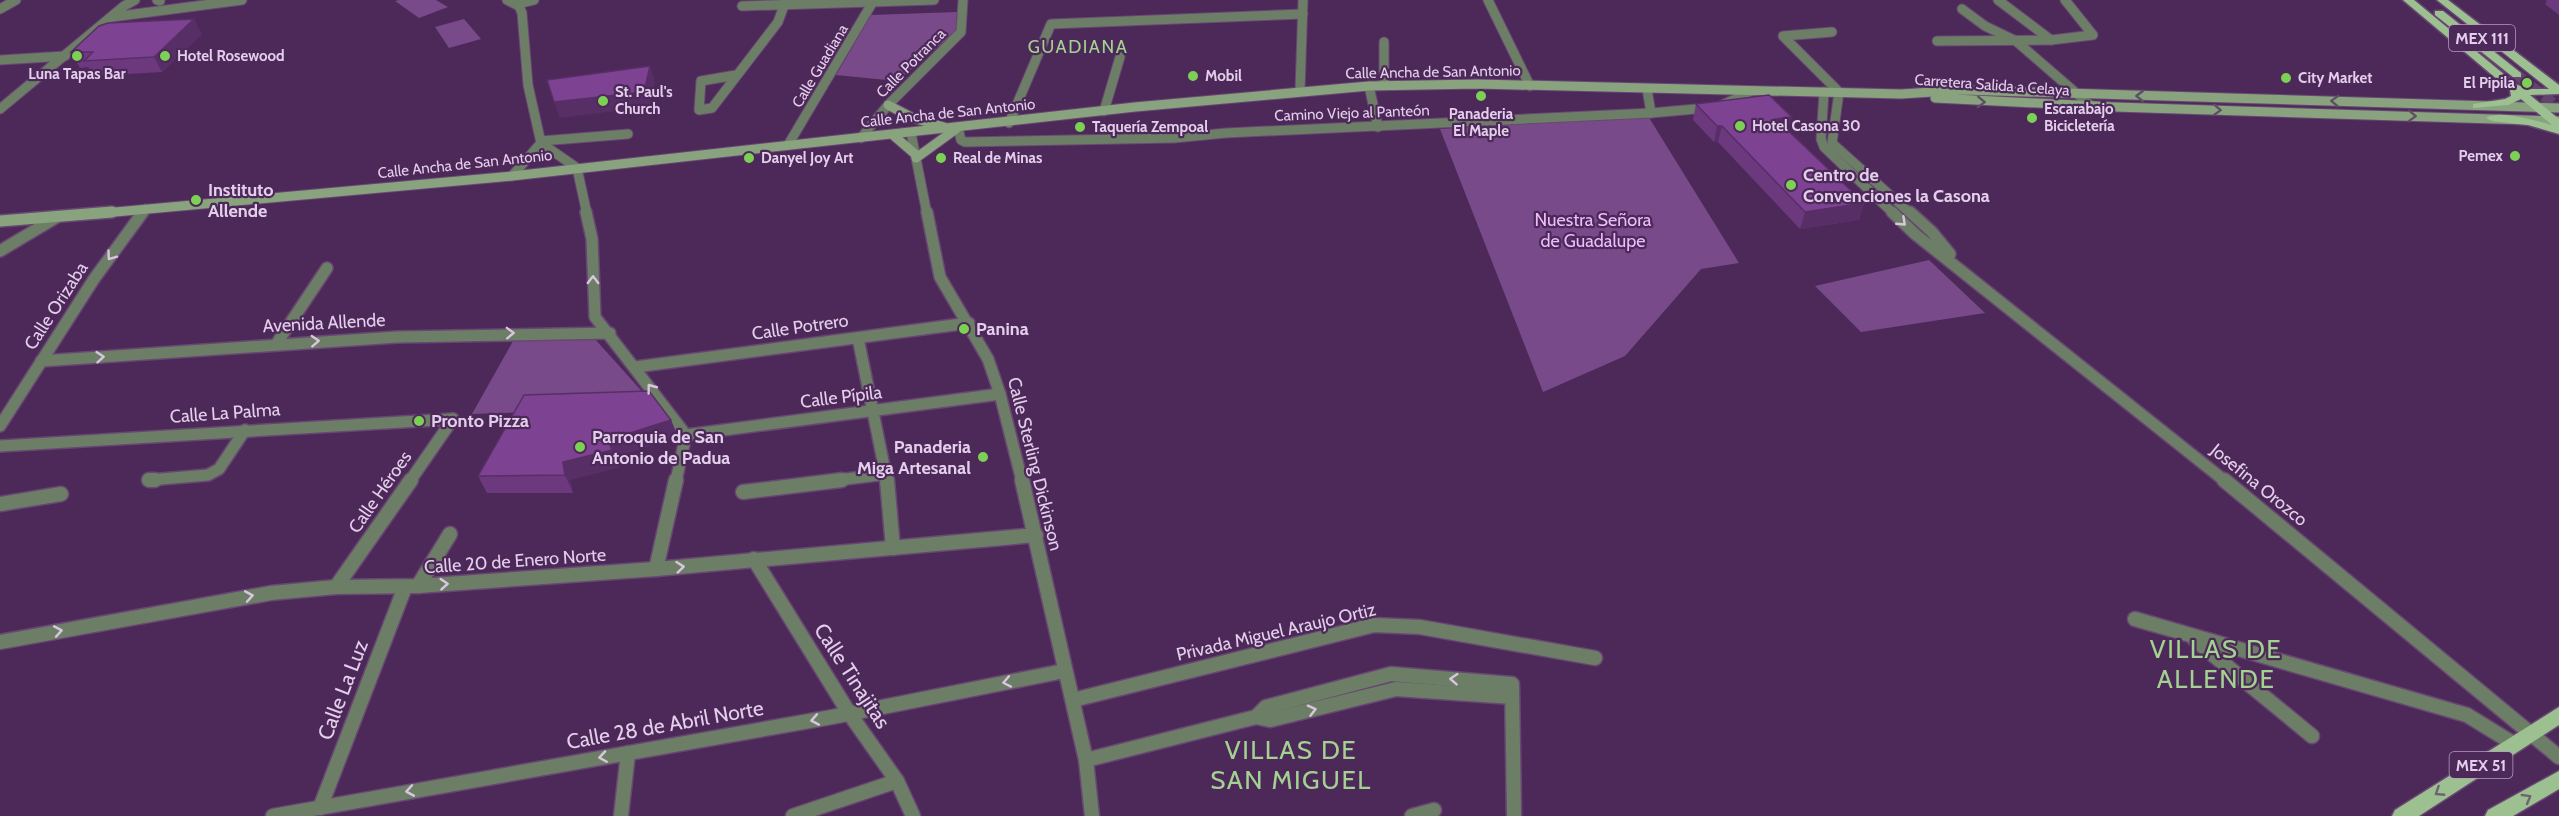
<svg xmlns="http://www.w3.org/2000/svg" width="2559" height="816" font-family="Cabin,sans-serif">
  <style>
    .green { fill: #794a89 }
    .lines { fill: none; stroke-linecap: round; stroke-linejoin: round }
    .primary-tunnel { stroke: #64426f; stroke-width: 11; stroke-dasharray: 11 6; stroke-linecap: butt }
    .street-far2-casing { stroke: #684773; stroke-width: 11 }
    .street-far1-casing { stroke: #684773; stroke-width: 14 }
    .street-casing { stroke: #684773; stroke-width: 17 }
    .secondary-far1-casing { stroke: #684773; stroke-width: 11 }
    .secondary-casing { stroke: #684773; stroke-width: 14 }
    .primary-casing { stroke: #684773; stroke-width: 3 }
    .street-far2 { stroke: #6d7e66; stroke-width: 9 }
    .street-far1 { stroke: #6d7e66; stroke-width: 11 }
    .street { stroke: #6d7e66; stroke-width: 14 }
    .secondary-far1 { stroke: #88a37e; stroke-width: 9 }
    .secondary { stroke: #88a37e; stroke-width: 11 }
    .primary { fill: #9dc090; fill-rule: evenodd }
    .wall { fill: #6c397e }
    .shaded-wall { fill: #582e67 }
    .building { fill: #7e4293; stroke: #582e67; stroke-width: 1.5 }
    .oneway { stroke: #5f4e64 }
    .oneway2 { stroke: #d7c6de }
    .oneway3 { stroke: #6d656f }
    .poi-dot { fill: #7cd155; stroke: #4d2959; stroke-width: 2 }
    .labels { text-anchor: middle; stroke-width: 4.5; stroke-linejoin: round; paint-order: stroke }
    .far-poi-label { font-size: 15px; font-weight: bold; fill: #e3ceeb; stroke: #4d2959; text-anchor: start }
    .far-street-label { font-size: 15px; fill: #e3ceeb; stroke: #4d2959 }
    .shield { fill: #4d2959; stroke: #b69cbf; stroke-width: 1.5 }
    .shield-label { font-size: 16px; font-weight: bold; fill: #e3ceeb }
    .far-quarter-label { font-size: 18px; letter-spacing: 1.5px; fill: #a3d191; stroke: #4d2959 }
    .poi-label { font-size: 18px; font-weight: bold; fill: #e3ceeb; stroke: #4d2959; text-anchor: start }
    .park-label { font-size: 18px; fill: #ecbcfd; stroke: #4d2959 }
    .street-label { font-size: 18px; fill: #e3ceeb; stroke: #4d2959 }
    .near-street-label { font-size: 21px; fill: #e3ceeb; stroke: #4d2959 }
    .near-quarter-label { font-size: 26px; letter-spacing: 1.5px; fill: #a3d191; stroke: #4d2959 }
  </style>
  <rect width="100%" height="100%" fill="#4d2959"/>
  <g class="green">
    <polygon points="399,0 436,0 448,7 419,18 395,1"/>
    <polygon points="957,12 956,32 897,81 836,75 871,15"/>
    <polygon points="464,19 481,39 449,48 435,27"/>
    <polygon points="1648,116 1739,263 1701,269 1625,356 1543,392 1440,129"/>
    <polygon points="1929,260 1985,313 1861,332 1815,286"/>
    <polygon points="517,334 594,338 657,408 472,414"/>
  </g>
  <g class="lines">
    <polyline class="primary-tunnel" points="2517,75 2559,108"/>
    <defs>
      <g id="street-far2">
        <polyline points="157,0 160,1"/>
        <polyline points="507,0 519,6 522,13 528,85 541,143 577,168 587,214"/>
        <polyline points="1488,0 1530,86"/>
        <polyline points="1998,0 2051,40"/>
        <polyline points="517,4 534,0"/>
        <polyline points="742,6 934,0"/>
        <polyline points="0,9 16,0"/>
        <polyline points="1962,9 1985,26 2016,41 2091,106"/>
        <polyline points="112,17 242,0"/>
        <polyline points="1832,32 1783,36 1839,92 1832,143 1911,214"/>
        <polyline points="1937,41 2051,40 2093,35 2065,0"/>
        <polyline points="1384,42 1384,85"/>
        <polyline points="0,60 65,56"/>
        <polyline points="736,75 701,81 699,110 712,108 778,22 786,0"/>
        <polyline points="1369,86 1378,127"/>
        <polyline points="1647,89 1651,113"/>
        <polyline points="1300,91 1303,0"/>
        <polyline points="1824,92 1821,139 1824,147 1894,214"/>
        <polyline points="0,109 124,6 135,0"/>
        <polyline points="1104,111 1120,57"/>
        <polyline points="1009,123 1051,24 1303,14"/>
        <polyline points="958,128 961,140 965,142 1174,138 1226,133 1651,113 1718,107 1752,91"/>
        <polyline points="911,133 927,214"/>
        <polyline points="861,138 888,105 961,32 963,0"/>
        <polyline points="541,141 628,134"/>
        <polyline points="788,145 874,0"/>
        <polyline points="512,176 541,143"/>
        <polyline points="142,214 145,209"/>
      </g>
      <g id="street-far1">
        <polyline points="586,212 592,239 595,317 686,435"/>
        <polyline points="927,212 940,277 988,359 1000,394 1022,481"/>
        <polyline points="1892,212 1915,234 2225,481"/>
        <polyline points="1910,212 1932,232 1950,254"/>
        <polyline points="0,251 57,217"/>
        <polyline points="858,338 887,481"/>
        <polyline points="277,343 327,268"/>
        <polyline points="41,361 397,337 610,333"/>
        <polyline points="635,367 969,323"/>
        <polyline points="0,426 94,279 143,212"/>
        <polyline points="686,435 1000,394"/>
        <polyline points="0,446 453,419"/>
        <polyline points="149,480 208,475 219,469 245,430"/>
        <polyline points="410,481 453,419"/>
        <polyline points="676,481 686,435"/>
        <polyline points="830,481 886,474"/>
      </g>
      <g id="street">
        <polyline points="149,480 155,480"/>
        <polyline points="887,480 893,548"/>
        <polyline points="1022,480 1086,760 1092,816"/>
        <polyline points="2224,480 2559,757"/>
        <polyline points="743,492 842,480"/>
        <polyline points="0,504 61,494"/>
        <polyline points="754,559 849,713 897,781 913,816"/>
        <polyline points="656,569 676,480"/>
        <polyline points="418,586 450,534"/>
        <polyline points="336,587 411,480"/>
        <polyline points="2135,619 2467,715 2514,744"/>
        <polyline points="2195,640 2312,736"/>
        <polyline points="0,642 271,593 336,587 418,586 656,569 1036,535"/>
        <polyline points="1073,700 1374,625 1420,627 1595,658"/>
        <polyline points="1256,717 1270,720 1396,689 1512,697"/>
        <polyline points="1086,760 1256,717 1266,707 1391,674 1512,684 1514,814"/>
        <polyline points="320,808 405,587"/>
        <polyline points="273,816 832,717 1064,671"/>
        <polyline points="621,816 628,753"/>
        <polyline points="793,816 897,781"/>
        <polyline points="1412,816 1434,810"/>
      </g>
      <g id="secondary-far1">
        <polyline points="1935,98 2115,107 2559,121"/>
        <polyline points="888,105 913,118 944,127"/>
        <polyline points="893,135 915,154"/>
        <polyline points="916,158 956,129"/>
        <polyline points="93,214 512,176 1135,107 1369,86 1478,84 1901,94 1963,90 2559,108"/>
      </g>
      <polyline id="secondary" points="0,221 112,212"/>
      <g id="primary">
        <path d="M2403,0H2414L2517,85L2532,89H2549L2437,0H2448L2559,85V94L2530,95L2559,119V134L2528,125L2492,121L2486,118C2497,109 2538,121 2552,125L2521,99L2508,105L2473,108V104L2505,99L2511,96L2510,90Z"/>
        <polygon points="2435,11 2443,11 2521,73 2521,77 2513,77 2435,15"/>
        <polygon points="2559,707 2559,725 2419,816 2392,816 2395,810"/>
        <polygon points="2559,771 2559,789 2513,816 2485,816 2488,810"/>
      </g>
    </defs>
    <use href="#street-far2" class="street-far2-casing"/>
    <use href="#street-far1" class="street-far1-casing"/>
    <use href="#street" class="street-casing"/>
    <use href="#secondary-far1" class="secondary-far1-casing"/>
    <use href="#secondary" class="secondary-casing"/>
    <use href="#primary" class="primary-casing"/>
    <use href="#street-far2" class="street-far2"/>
    <use href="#street-far1" class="street-far1"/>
    <use href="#street" class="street"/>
    <use href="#secondary-far1" class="secondary-far1"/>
    <use href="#secondary" class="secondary"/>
    <use href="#primary" class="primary"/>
  </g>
  <g class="wall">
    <polygon points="2545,0 2559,0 2559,15 2545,4 2547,1"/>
    <polygon points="202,34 162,72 93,76 88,67 80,68 71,52"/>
    <polygon points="1696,104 1788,130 1864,203 1859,220 1800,229 1718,142 1714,142 1693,120"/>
    <polygon points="671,420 678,437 615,457 619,467 570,480 573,493 487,493 478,476"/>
  </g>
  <g class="shaded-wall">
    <polygon points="194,19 202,34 162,72 154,57"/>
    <polygon points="650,66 655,82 649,107 560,118 554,102"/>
    <polygon points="1792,117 1787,132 1776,119"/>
    <polygon points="1717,126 1722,126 1718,142 1714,142"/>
    <polygon points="1864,203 1859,220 1800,229 1805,212"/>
    <polygon points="671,420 678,437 615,457 619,467 570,480 573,493 565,475 563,462 608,440"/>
  </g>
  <g class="building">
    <polygon points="194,19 154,57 84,61 93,52 71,52 99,26 108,23"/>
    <polygon points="650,66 644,92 554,102 547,80"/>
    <polygon points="1769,95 1792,117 1776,119 1864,203 1805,212 1722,126 1717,126 1696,104"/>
    <polygon points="649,391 671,420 608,440 612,450 563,462 565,475 478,476 524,395"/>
  </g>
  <defs><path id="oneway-chevron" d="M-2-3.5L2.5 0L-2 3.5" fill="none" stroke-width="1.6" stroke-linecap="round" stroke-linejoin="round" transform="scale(1.5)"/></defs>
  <g class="oneway">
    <use href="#oneway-chevron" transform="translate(2140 96) rotate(-179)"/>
    <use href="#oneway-chevron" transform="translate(2335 101) rotate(-178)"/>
    <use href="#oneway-chevron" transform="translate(1981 102) rotate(2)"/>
    <use href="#oneway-chevron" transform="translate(2217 110) rotate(2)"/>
    <use href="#oneway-chevron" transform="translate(2412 116) rotate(2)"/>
  </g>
  <g class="oneway2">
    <use href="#oneway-chevron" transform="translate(1902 222) rotate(43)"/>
    <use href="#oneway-chevron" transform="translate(111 256) rotate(126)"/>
    <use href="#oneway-chevron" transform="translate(593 280) rotate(-90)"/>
    <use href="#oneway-chevron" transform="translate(510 333) rotate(-2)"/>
    <use href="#oneway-chevron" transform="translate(315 341) rotate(-3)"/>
    <use href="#oneway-chevron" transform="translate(100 357) rotate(-5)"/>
    <use href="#oneway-chevron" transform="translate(651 388) rotate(-127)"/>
    <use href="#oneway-chevron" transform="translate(680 567) rotate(-6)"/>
    <use href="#oneway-chevron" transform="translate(444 584) rotate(-4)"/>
    <use href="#oneway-chevron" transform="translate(249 596) rotate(-10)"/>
    <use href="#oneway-chevron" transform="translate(58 631) rotate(-10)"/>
    <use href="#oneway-chevron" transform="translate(1454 679) rotate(-176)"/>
    <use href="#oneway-chevron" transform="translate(1007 682) rotate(169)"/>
    <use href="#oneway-chevron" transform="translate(1312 710) rotate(-14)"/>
    <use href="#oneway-chevron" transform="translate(815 720) rotate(170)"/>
    <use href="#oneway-chevron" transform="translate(603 757) rotate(171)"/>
    <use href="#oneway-chevron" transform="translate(410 791) rotate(170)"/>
  </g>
  <g class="oneway3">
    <use href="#oneway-chevron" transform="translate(2439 792) rotate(147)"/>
    <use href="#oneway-chevron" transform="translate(2527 798) rotate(-30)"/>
  </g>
  <g class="poi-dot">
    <circle cx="77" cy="56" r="6"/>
    <circle cx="165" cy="56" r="6"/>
    <circle cx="1193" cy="76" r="6"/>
    <circle cx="2286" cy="78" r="6"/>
    <circle cx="2527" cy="83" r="6"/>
    <circle cx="1481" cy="96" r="6"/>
    <circle cx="603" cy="101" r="6"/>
    <circle cx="2032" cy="118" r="6"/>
    <circle cx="1740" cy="126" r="6"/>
    <circle cx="1080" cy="127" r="6"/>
    <circle cx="2515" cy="156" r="6"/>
    <circle cx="749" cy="158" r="6"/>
    <circle cx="941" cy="158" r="6"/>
    <circle cx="1791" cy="185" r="6"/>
    <circle cx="196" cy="200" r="6"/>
    <circle cx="964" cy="329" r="6"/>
    <circle cx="419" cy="421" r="6"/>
    <circle cx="580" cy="447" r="6"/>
    <circle cx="983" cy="457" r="6"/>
  </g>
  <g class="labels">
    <g class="far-poi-label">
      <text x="177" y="61">Hotel Rosewood</text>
      <text x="77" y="79" text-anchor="middle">Luna Tapas Bar</text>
      <text x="1205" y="81">Mobil</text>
      <text x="2298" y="83">City Market</text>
      <text x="2515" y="88" text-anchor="end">El Pipila</text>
      <text x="615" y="97">St. Paul's<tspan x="615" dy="17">Church</tspan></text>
      <text x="2044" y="114">Escarabajo<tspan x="2044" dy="17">Bicicletería</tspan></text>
      <text x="1481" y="119" text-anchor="middle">Panaderia<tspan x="1481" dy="17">El Maple</tspan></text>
      <text x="1752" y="131">Hotel Casona 30</text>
      <text x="1092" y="132">Taquería Zempoal</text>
      <text x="2503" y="161" text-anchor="end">Pemex</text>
      <text x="761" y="163">Danyel Joy Art</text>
      <text x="953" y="163">Real de Minas</text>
    </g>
    <g class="far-street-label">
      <text transform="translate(911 63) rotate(-45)" y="5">Calle Potranca</text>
      <text transform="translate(820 66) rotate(-59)" y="5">Calle Guadiana</text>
      <text transform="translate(1433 72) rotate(-1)" y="5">Calle Ancha de San Antonio</text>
      <text transform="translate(1992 85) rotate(4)" y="5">Carretera Salida a Celaya</text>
      <text transform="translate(948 113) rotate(-6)" y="5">Calle Ancha de San Antonio</text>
      <text transform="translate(1352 113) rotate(-2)" y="5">Camino Viejo al Panteón</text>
      <text transform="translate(465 164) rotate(-6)" y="5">Calle Ancha de San Antonio</text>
    </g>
    <g class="shield">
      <rect x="2449" y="25" width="66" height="26" rx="4.5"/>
      <rect x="2449.5" y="752" width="63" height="26" rx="4.5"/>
    </g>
    <g class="shield-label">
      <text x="2482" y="44">MEX 111</text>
      <text x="2481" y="771">MEX 51</text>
    </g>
    <g class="far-quarter-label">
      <text x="1078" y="53">GUADIANA</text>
    </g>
    <g class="poi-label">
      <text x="1803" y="181">Centro de<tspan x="1803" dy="21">Convenciones la Casona</tspan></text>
      <text x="208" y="196">Instituto<tspan x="208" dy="21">Allende</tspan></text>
      <text x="976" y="335">Panina</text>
      <text x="431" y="427">Pronto Pizza</text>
      <text x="592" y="443">Parroquia de San<tspan x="592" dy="21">Antonio de Padua</tspan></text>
      <text x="971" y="453" text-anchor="end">Panaderia<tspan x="971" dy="21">Miga Artesanal</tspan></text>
    </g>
    <g class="park-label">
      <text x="1593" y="226">Nuestra Señora<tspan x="1593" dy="21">de Guadalupe</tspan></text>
    </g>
    <g class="street-label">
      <text transform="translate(56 306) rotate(-57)" y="6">Calle Orizaba</text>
      <text transform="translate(324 323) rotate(-3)" y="6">Avenida Allende</text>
      <text transform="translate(800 327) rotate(-8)" y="6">Calle Potrero</text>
      <text transform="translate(841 397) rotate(-7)" y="6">Calle Pípila</text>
      <text transform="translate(225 413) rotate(-4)" y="6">Calle La Palma</text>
      <text transform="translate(1035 464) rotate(76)" y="6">Calle Sterling Dickinson</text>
      <text transform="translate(2259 485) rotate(39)" y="6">Josefina Orozco</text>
      <text transform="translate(380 492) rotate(-55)" y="6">Calle Héroes</text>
      <text transform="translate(515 561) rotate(-4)" y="6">Calle 20 de Enero Norte</text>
      <text transform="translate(1276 632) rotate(-13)" y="6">Privada Miguel Araujo Ortiz</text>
    </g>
    <g class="near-street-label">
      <text transform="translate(852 676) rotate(57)" y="7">Calle Tinajitas</text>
      <text transform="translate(343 690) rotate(-69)" y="7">Calle La Luz</text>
      <text transform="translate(665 725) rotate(-10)" y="7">Calle 28 de Abril Norte</text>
    </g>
    <g class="near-quarter-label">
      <text x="2216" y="658">VILLAS DE<tspan x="2216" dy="30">ALLENDE</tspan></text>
      <text x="1291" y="759">VILLAS DE<tspan x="1291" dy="30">SAN MIGUEL</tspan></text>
    </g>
  </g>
</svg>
